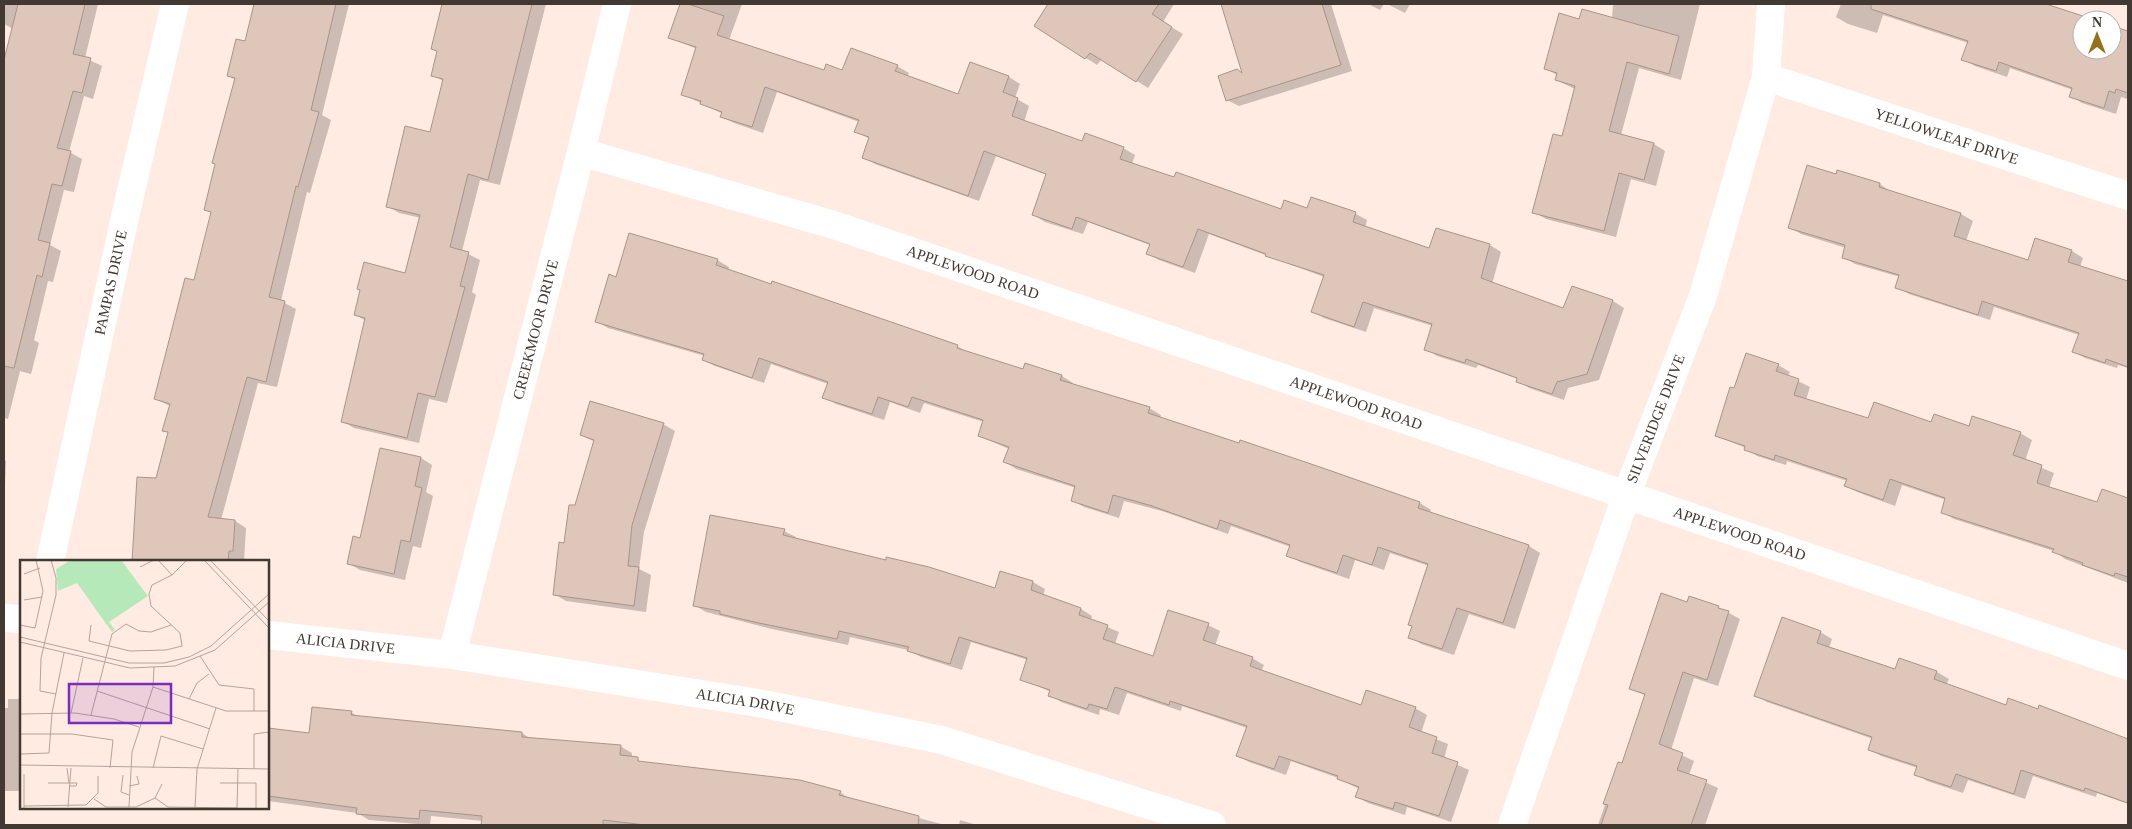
<svg xmlns="http://www.w3.org/2000/svg" width="2132" height="829" font-family="'Times New Roman',serif">
  <style>
    .shadow { fill: #0003 }
    .building { fill: #dec7ba; stroke: #aa9488 }
    .lines { fill: none; stroke-linecap: round; stroke-linejoin: round }
    .street { stroke: #fff; stroke-width: 28 }
    .labels { text-anchor: middle; stroke-width: 5; stroke-linejoin: round; paint-order: stroke }
    .street-label { font-size: 15px; fill: #423933; stroke: #fff }
    .inset-road { fill: none; stroke: #b3a49b; stroke-width: 1 }
    .view { fill: #7b2cbf; fill-opacity: 0.15; stroke: #7b2cbf; stroke-width: 2.5 }
    .inset-edge { fill: none; stroke: #423933; stroke-width: 2.5 }
  </style>
  <rect width="100%" height="100%" fill="#ffebe1"/>
  <g class="shadow">
    <polygon points="4,4 98,4 85,58 102,66 93,99 84,96 69,152 82,159 74,192 64,190 50,245 61,251 53,282 48,281 34,340 39,343 31,374 20,371 8,419 4,418 4,65 13,29 4,24"/>
    <polygon points="255,4 349,4 322,115 331,120 310,193 307,192 281,301 296,309 277,387 258,383 221,520 235,521 246,528 244,562 133,562 169,433 164,430 170,406 156,399 195,281 212,213 205,210 236,80 228,76 246,43"/>
    <polygon points="445,4 546,4 500,185 480,180 462,251 480,260 472,292 476,295 447,403 429,399 419,443 354,428 342,421 366,321 356,315 406,274 421,218 399,213 387,206 431,134 443,81 432,75 438,51 434,49"/>
    <polygon points="681,4 742,4 729,40 824,72 897,66 909,73 907,77 959,96 971,64 1009,77 1020,84 1015,98 1029,106 1024,122 1083,142 1123,148 1135,155 1132,164 1282,211 1308,209 1312,198 1356,214 1367,220 1365,228 1430,250 1437,229 1490,245 1501,252 1492,284 1564,310 1572,287 1613,301 1624,308 1599,380 1568,388 1564,400 1529,388 1518,381 1518,379 1478,365 1476,368 1437,356 1426,349 1433,326 1374,308 1366,332 1324,318 1313,312 1324,277 1209,234 1195,273 1159,260 1147,253 1150,245 1088,222 1083,234 1045,222 1034,215 1047,175 996,156 979,201 875,164 864,157 870,139 856,132 859,122 777,92 763,133 734,123 722,117 723,114 682,94 697,49 670,38"/>
    <polygon points="1049,4 1174,4 1163,22 1183,34 1148,88 1102,59 1097,65 1036,26"/>
    <polygon points="1222,4 1331,4 1352,71 1239,106 1227,100 1244,75"/>
    <polygon points="1368,4 1384,4 1380,10"/>
    <polygon points="1387,4 1410,4 1405,13"/>
    <polygon points="1613,4 1700,4 1681,80 1639,68 1621,135 1654,144 1665,151 1656,186 1631,179 1616,237 1546,219 1534,212 1563,138 1575,89 1556,80 1557,75 1545,68 1580,21 1612,18"/>
    <polygon points="1841,4 2042,4 2091,20 2082,20 2082,50 2112,50 2112,27 2128,32 2128,95 2127,99 2121,97 2116,114 2082,103 2071,96 2073,90 2010,68 2007,77 1975,66 1963,59 1968,43 1883,15 1877,33 1848,24 1836,17"/>
    <polygon points="1838,171 1880,184 1891,192 1961,214 1973,221 1966,241 2029,262 2036,239 2072,251 2083,258 2080,267 2128,282 2128,368 2118,365 2117,368 2085,358 2074,352 2079,335 1994,307 1990,320 1909,294 1897,287 1900,277 1855,264 1843,257 1846,248 1801,234 1789,227 1837,176"/>
    <polygon points="717,260 729,267 728,271 957,346 969,353 1024,371 1026,364 1062,376 1073,383 1072,385 1149,408 1161,415 1160,418 1239,445 1241,441 1420,503 1431,510 1430,513 1529,546 1540,553 1515,629 1469,614 1454,655 1421,644 1410,637 1429,566 1390,553 1384,570 1355,560 1349,579 1300,562 1288,555 1291,547 1231,526 1228,534 1162,511 1124,501 1119,518 1084,507 1072,500 1076,488 1016,469 1005,462 1009,449 979,436 984,422 924,403 920,413 890,402 884,420 836,404 824,397 828,384 771,364 764,383 715,366 703,360 705,356 608,328 596,321 617,278"/>
    <polygon points="1778,365 1790,372 1788,376 1810,387 1806,400 1869,420 2020,433 2032,440 2025,461 2054,473 2049,488 2098,503 2102,491 2128,500 2128,583 2065,559 2054,551 1954,519 1942,512 1946,500 1902,485 1895,506 1857,492 1846,486 1847,481 1787,461 1786,465 1757,456 1746,448 1716,436 1735,390"/>
    <polygon points="663,424 675,431 644,532 639,569 651,575 646,612 566,601 554,594 565,544 595,442 581,435"/>
    <polygon points="421,458 432,465 426,492 433,496 421,548 413,546 405,580 360,570 348,563 361,540"/>
    <polygon points="4,459 6,461 5,486 4,486"/>
    <polygon points="784,531 796,537 795,540 996,589 1001,572 1033,582 1045,589 1043,596 1081,609 1092,616 1091,620 1119,632 1115,644 1153,658 1208,625 1220,631 1215,646 1252,658 1264,665 1261,672 1362,707 1415,708 1427,715 1421,733 1448,744 1444,759 1469,770 1451,822 1407,807 1405,815 1368,803 1357,797 1359,789 1338,778 1291,761 1286,775 1249,762 1238,756 1247,728 1182,706 1181,711 1127,693 1119,715 1100,709 1099,715 1061,702 1050,695 1051,692 1021,679 1028,660 971,642 962,670 921,657 908,650 850,637 848,645 772,629 706,612 694,605"/>
    <polygon points="1688,603 1718,607 1740,619 1718,686 1694,678 1671,750 1694,761 1689,775 1718,788 1705,825 1598,825 1619,764 1622,765 1646,696 1630,688"/>
    <polygon points="1820,632 1832,639 1829,648 1896,671 1900,660 1937,672 1949,679 1946,685 2007,706 2128,740 2128,804 2097,793 2096,797 2033,776 2025,799 1968,780 1963,793 1927,781 1916,774 1918,768 1881,756 1869,749 1873,739 1767,702 1755,695"/>
    <polygon points="19,688 21,688 21,791 4,791 4,708 8,708 8,699 19,699"/>
    <polygon points="351,712 360,718 522,733 531,739 620,746 632,753 632,758 647,764 840,792 851,800 945,825 482,825 483,821 431,816 430,825 369,820 357,813 268,801 268,729 310,734"/>
    <polygon points="960,820 977,825 959,825"/>
  </g>
  <g class="building">
    <polygon points="18,4 85,4 73,54 91,58 82,93 73,91 57,148 71,151 62,186 52,184 38,240 50,243 42,277 37,275 14,368 4,366 4,60"/>
    <polygon points="254,4 336,4 311,110 319,112 298,187 296,186 269,297 285,301 266,382 247,377 208,517 235,520 233,551 229,551 228,562 132,562 137,477 156,478 168,432 162,431 170,404 154,399 185,278 194,280 211,212 204,210 215,164 212,163 235,78 227,76 236,39 245,41"/>
    <polygon points="442,4 532,4 488,180 468,174 450,247 469,252 460,286 465,287 435,397 418,393 407,438 341,422 365,318 354,315 360,290 357,289 364,262 405,273 420,215 386,207 405,126 430,132 443,79 431,76 437,51 431,49"/>
    <polygon points="680,4 688,4 724,16 717,35 824,70 826,64 842,70 851,48 898,65 895,71 958,94 970,62 1009,76 1003,92 1018,98 1012,116 1082,141 1085,133 1124,147 1120,159 1174,177 1176,172 1281,209 1284,200 1307,208 1311,197 1356,212 1353,222 1429,248 1436,228 1490,244 1481,278 1563,308 1572,286 1613,300 1587,374 1557,382 1552,394 1516,382 1517,378 1466,359 1465,363 1424,350 1432,324 1363,302 1354,327 1311,312 1324,275 1265,256 1266,254 1198,229 1183,267 1146,254 1150,244 1076,217 1072,229 1032,215 1046,174 984,151 968,196 862,158 869,137 854,132 859,120 765,87 752,127 720,117 722,112 700,104 701,101 681,95 696,47 668,38"/>
    <polygon points="1048,4 1159,4 1152,14 1172,27 1136,82 1090,53 1085,59 1034,26"/>
    <polygon points="1221,4 1322,4 1341,65 1226,101 1218,76 1237,69 1242,73"/>
    <polygon points="1871,4 2046,4 2095,20 2082,20 2082,50 2112,50 2112,26 2128,31 2128,93 2116,89 2115,93 2109,91 2104,108 2069,97 2072,88 1999,62 1996,71 1961,60 1968,41 1871,9"/>
    <polygon points="1582,9 1679,36 1669,74 1627,62 1609,131 1654,143 1644,180 1619,173 1604,231 1532,213 1553,134 1562,136 1575,86 1555,80 1557,73 1544,69 1559,13 1579,19"/>
    <polygon points="1807,165 1836,174 1837,170 1880,183 1879,187 1961,213 1954,236 2028,260 2035,238 2072,250 2068,262 2128,281 2128,367 2106,359 2105,363 2072,352 2079,333 1982,301 1978,315 1895,288 1899,275 1842,258 1845,245 1788,228"/>
    <polygon points="629,233 718,259 716,265 771,284 772,281 958,345 957,348 1023,369 1025,363 1062,375 1060,380 1150,407 1148,413 1239,443 1240,440 1317,466 1420,502 1418,508 1529,545 1503,623 1457,608 1442,649 1408,638 1412,626 1408,625 1428,564 1378,547 1372,565 1343,555 1337,573 1286,556 1290,545 1220,520 1217,529 1149,505 1113,495 1108,513 1071,501 1075,486 1003,462 1009,447 978,436 983,420 912,397 908,407 878,397 872,414 822,398 828,382 759,358 752,378 702,360 704,354 595,322 609,274 616,277"/>
    <polygon points="1746,353 1779,364 1776,371 1799,379 1794,395 1868,418 1874,402 1931,422 1934,414 1969,426 1972,416 2021,432 2013,455 2042,465 2037,483 2097,502 2102,489 2128,498 2128,577 2115,573 2114,576 2082,565 2083,563 2052,552 2054,549 1941,513 1945,498 1890,479 1883,500 1844,486 1847,479 1775,455 1774,460 1744,450 1745,446 1715,436 1730,387 1734,388"/>
    <polygon points="590,401 664,423 632,525 628,566 639,567 634,606 553,595 559,542 564,543 569,505 575,505 594,440 580,435"/>
    <polygon points="380,448 421,457 415,486 422,488 410,542 401,540 394,574 347,564 353,536 360,538"/>
    <polygon points="710,515 785,529 783,535 886,560 886,557 929,567 995,588 1000,571 1033,581 1031,590 1081,608 1079,615 1108,625 1103,639 1153,656 1168,610 1209,623 1203,640 1253,657 1250,666 1361,705 1366,690 1416,707 1409,727 1437,737 1432,753 1458,762 1439,816 1395,802 1393,809 1355,797 1359,787 1337,779 1338,776 1279,756 1274,769 1236,756 1247,726 1170,701 1169,705 1115,687 1107,709 1089,704 1087,709 1048,696 1050,690 1020,680 1027,658 959,637 950,664 907,651 909,647 839,631 837,639 759,623 720,614 720,611 693,606"/>
    <polygon points="1661,593 1687,602 1689,596 1719,606 1718,608 1729,611 1707,680 1683,672 1659,744 1683,753 1677,770 1707,780 1691,825 1601,825 1608,805 1603,804 1618,762 1622,763 1645,694 1629,689"/>
    <polygon points="1782,617 1821,631 1817,643 1895,669 1899,658 1937,671 1934,679 2006,705 2008,698 2038,709 2039,705 2128,739 2128,803 2085,788 2084,791 2021,770 2014,794 1956,774 1951,787 1914,775 1917,766 1868,750 1872,737 1754,696"/>
    <polygon points="312,707 352,711 351,715 522,732 522,737 621,745 620,755 638,757 638,761 800,780 841,791 839,795 919,816 918,825 645,825 603,820 603,825 481,825 482,816 420,810 419,819 356,814 357,808 268,796 268,728 309,733"/>
  </g>
  <g class="lines">
    <g class="street">
      <path id="s1" d="M1766,77L2128,196"/>
      <path id="s2" d="M581,152L834,225L2128,666"/>
      <path id="s3" d="M50,562L125,217L175,4"/>
      <polyline points="4,618 21,619"/>
      <path id="s4" d="M268,635L452,655L764,704L942,740L1212,825"/>
      <path id="s5" d="M452,655L581,152L617,4"/>
      <path id="s6" d="M1512,825L1626,496L1703,296L1766,77L1771,4"/>
    </g>
  </g>
  <g class="labels">
    <g class="street-label">
      <text dy="5" stroke="none"><textPath href="#s1" startOffset="190">YELLOWLEAF DRIVE</textPath></text>
      <text dy="5" stroke="none"><textPath href="#s2" startOffset="410">APPLEWOOD ROAD</textPath></text>
      <text dy="5" stroke="none"><textPath href="#s3" startOffset="286">PAMPAS DRIVE</textPath></text>
      <text dy="5" stroke="none"><textPath href="#s5" startOffset="336">CREEKMOOR DRIVE</textPath></text>
      <text dy="5" stroke="none"><textPath href="#s2" startOffset="815">APPLEWOOD ROAD</textPath></text>
      <text dy="5" stroke="none"><textPath href="#s6" startOffset="431">SILVERIDGE DRIVE</textPath></text>
      <text dy="5" stroke="none"><textPath href="#s2" startOffset="1220">APPLEWOOD ROAD</textPath></text>
      <text dy="5" stroke="none"><textPath href="#s4" startOffset="78">ALICIA DRIVE</textPath></text>
      <text dy="5" stroke="none"><textPath href="#s4" startOffset="482">ALICIA DRIVE</textPath></text>
    </g>
  </g>
  <g transform="translate(20 560)">
    <rect width="249" height="249" fill="#ffebe1"/>
    <path d="M51,0H101L128,36L89,62L95,70L92,72L57,23L38,31L36,9Z" fill="#b6e9ba"/>
    <path class="inset-road" d="M31,0L36,18V35L21,98L20,131L36,134M138,0L152,15M184,0L249,68M190,0L249,61M120,7L134,0M4,14L20,8M4,40L22,37M0,65L15,68L23,31L16,0M71,65L69,81L110,91L146,90L162,86L160,73L131,46L129,34L132,25L152,15L167,0M0,77L109,103H144L169,97L191,86L249,34M0,82L110,108L155,106L195,90L249,42M180,96L199,125L234,129V151M0,106V145M133,127L206,151H249M77,131L190,169M169,139L177,123L189,114M51,153L63,98M0,154L55,153L94,159L119,167M71,155L92,74L106,64L119,71L131,72L151,65M0,174H52L93,180L90,208M0,194L29,193L32,153L44,93M0,205L249,209M47,208L49,223M133,208L141,176L183,189M234,209V174L249,172M103,215L101,232L109,235M28,223H57L56,226H49M200,223H236V248M109,226L119,224L117,216M135,238L148,247L217,248M74,239L86,247H116L135,238L142,224M4,246L66,245L78,233V216M48,247L51,208M109,247L112,192L133,127L134,107M4,248V214M175,248L177,209L196,148M217,248L218,209"/>
    <path class="view" d="M49,124H151V163H49Z"/>
    <rect width="249" height="249" class="inset-edge"/>
  </g>
  <rect width="2132" height="829" fill="none" stroke="#423933" stroke-width="10"/>
  <g transform="translate(2097 35)"><circle r="24" fill="#ffffff" stroke="#b3b0ad"/>
  <path d="M0-4L9 19L0 12L-9 19Z" fill="#96701a"/>
  <text y="-8" font-size="14" font-weight="bold" text-anchor="middle" fill="#423933">N</text>
  </g>
</svg>
